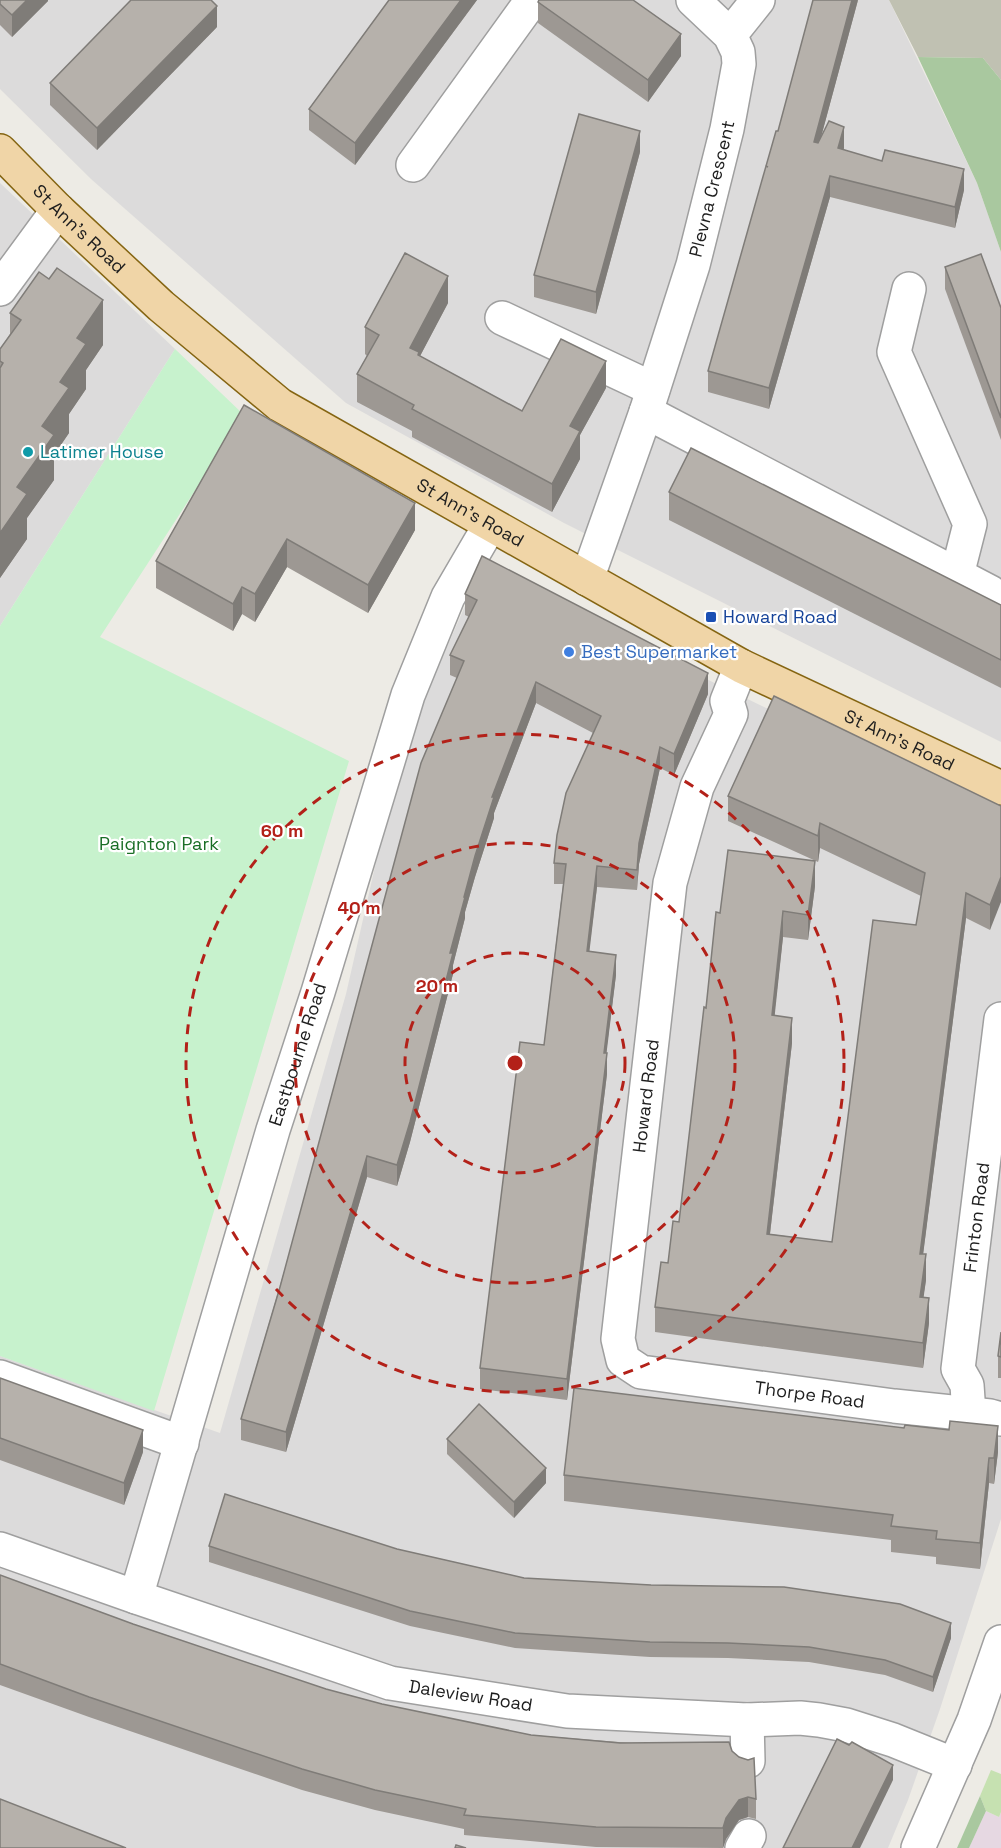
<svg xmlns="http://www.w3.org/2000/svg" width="1001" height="1848" font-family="'Space Grotesk',sans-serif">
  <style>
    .residential { fill: #dcdbdb }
    .industrial { fill: #e6d8e2 }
    .construction { fill: #c0c1b2 }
    .grass { fill: #c6e1b1 }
    .forest { fill: #a9c89f }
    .park { fill: #c7f2cd }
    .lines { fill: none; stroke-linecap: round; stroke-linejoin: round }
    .minor-casing { stroke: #9f9f9f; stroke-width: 36 }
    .major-casing { stroke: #856512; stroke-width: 36 }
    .minor { stroke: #fff; stroke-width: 33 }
    .major { stroke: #f0d5a7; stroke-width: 33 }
    .wall { fill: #9d9893 }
    .shaded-wall { fill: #7f7c78 }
    .building { fill: #b6b1ab; stroke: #7f7c78; stroke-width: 1.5 }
    .ring { fill: none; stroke: #b32119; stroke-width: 3; stroke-dasharray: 10 8 }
    .culture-dot { fill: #0f9aa8; stroke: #fff; stroke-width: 2 }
    .transit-dot { fill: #1a4fb4; stroke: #fff; stroke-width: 2 }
    .shop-dot { fill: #3f7fe0; stroke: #fff; stroke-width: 2 }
    .labels { text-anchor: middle; stroke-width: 4.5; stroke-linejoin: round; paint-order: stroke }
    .street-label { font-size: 18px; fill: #1e1e1e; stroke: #fff }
    .culture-label { font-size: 18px; fill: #0d838f; stroke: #fff; text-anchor: start }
    .transit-label { font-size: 18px; fill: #164399; stroke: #fff; text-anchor: start }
    .shop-label { font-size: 18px; fill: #366cbe; stroke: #fff; text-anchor: start }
    .park-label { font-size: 18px; fill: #196e25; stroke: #fff }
    .centre { fill: #b32119; stroke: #fff; stroke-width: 3 }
    .ring-label { font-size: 18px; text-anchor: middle; font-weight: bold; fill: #b32119; stroke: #fff; stroke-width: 4.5; stroke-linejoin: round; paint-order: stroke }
  </style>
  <rect width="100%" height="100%" fill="#edebe5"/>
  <g class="residential">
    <polygon points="0,0 889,0 977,183 1001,252 1001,742 564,523 346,403 91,179 0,89"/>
    <polygon points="0,183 175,349 0,626"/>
    <polygon points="484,563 694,673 1001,822 1001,1519 940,1709 908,1800 888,1848 0,1848 0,1356 220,1433 346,994 385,823 424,699"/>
  </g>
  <polygon class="industrial" points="986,1811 999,1817 1001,1812 1001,1848 969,1848"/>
  <polygon class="construction" points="889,0 1001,0 1001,80 983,58 918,57"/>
  <polygon class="grass" points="991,1770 1001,1774 1001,1812 999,1817 986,1811 980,1796"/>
  <g class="forest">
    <polygon points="918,57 983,58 1001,80 1001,252 977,183"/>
    <polygon points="980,1796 986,1811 969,1848 957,1848"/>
  </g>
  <polygon class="park" points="175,349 244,415 100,637 349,761 154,1411 0,1356 0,626"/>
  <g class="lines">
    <defs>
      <g id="minor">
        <polyline points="730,35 758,0"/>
        <polyline points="413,165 532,0"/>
        <polyline points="0,289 58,210"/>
        <polyline points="909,289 894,352 970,524 957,575"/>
        <polyline points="502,318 653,389"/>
        <polyline points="646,412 990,592"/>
        <path id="s1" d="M587,579L646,412L693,265L727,129L739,64L738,52L730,35L693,0"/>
        <path id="s2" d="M741,666L727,701L731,714L697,787L670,883L618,1339L623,1360L641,1372L894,1406L990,1416L1001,1419"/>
        <polyline points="0,1377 182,1443"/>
        <path id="s3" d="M969,1414L967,1385L958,1369L1001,1019"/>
        <path id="s4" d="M0,1549L136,1597L390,1683L567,1711L747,1720L800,1718L819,1720L846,1725L893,1740L955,1765"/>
        <path id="s5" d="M136,1597L273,1130L318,992L408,695L448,597L490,525"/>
        <polyline points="747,1720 748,1761"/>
        <polyline points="742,1848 749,1836"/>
        <polyline points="918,1848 974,1720 1001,1642"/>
      </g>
      <g id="major">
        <path id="s6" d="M0,151L58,210L161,306L280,405L741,666L1001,788"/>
      </g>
    </defs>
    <use href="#minor" class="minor-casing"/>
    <use href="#major" class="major-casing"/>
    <use href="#minor" class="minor"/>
    <use href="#major" class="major"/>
  </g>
  <g class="wall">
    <polygon points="0,0 48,0 48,1 12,37 0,25"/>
    <polygon points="389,0 477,0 355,165 309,130 309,109"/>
    <polygon points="858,0 821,137 844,148 843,150 964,190 955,228 830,197 769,409 708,392 708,371 778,131"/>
    <polygon points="538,2 681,56 648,102 538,23"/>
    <polygon points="217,27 97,150 50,105 50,83"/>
    <polygon points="640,152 596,314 534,297 534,275"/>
    <polygon points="945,267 1001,308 1001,440 945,289"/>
    <polygon points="448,303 420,356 522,411 606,388 580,435 580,459 552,512 412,437 412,431 357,402 357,374 367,356 365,354 365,327"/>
    <polygon points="10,313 103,345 86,370 86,389 69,414 69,433 54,455 54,480 27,518 27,539 0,578 0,349 10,334"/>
    <polygon points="244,405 415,530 368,613 287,567 255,622 242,614 233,631 156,588 156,561"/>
    <polygon points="669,492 1001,605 1001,688 669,520"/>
    <polygon points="465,594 708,694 674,775 660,768 639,864 637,890 597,887 589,951 616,975 606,1053 607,1074 567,1400 480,1389 480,1368 544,1045 563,884 554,884 554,863 593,733 536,703 494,813 494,818 475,877 465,912 465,918 453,965 453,974 410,1142 397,1186 367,1177 286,1452 241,1440 241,1419 457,678 450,675 450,655 469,617 465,615"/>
    <polygon points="728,796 1001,806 990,930 966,918 923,1254 926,1280 923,1298 929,1323 923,1368 655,1332 655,1307 679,1222 706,1008 720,913 815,886 808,940 783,937 774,1016 792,1043 770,1234 832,1242 916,925 921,896 820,848 818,862 728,821"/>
    <polygon points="1001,1332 1001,1378 998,1378 998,1356"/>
    <polygon points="0,1378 143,1452 124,1505 0,1460"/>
    <polygon points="447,1439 546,1483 514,1518 447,1454"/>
    <polygon points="998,1452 994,1484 989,1483 980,1569 936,1564 936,1557 891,1552 891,1540 564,1501 564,1475"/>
    <polygon points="209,1546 397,1549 524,1578 951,1638 933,1692 885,1675 809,1662 728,1658 650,1657 515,1648 410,1626 209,1562"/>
    <polygon points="0,1575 133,1624 326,1689 382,1704 531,1735 732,1751 756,1799 756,1819 748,1817 739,1820 726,1839 723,1848 596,1847 464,1835 464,1829 375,1810 302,1790 89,1717 0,1685"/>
  </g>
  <g class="shaded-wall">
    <polygon points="27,0 48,0 48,1 12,37 12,15"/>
    <polygon points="461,0 477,0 355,165 355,143"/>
    <polygon points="852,0 858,0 814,163 814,142"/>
    <polygon points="217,6 217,27 97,150 97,128"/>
    <polygon points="681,34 681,56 648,102 648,80"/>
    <polygon points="844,127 844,148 838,169 838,148"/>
    <polygon points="640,131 640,152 596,314 596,292"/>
    <polygon points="964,169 964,190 955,228 955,207"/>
    <polygon points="830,176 830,197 769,409 769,388"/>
    <polygon points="448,276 448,303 419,358 410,348"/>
    <polygon points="103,300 103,345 86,370 86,389 69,414 69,433 54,455 54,480 27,518 27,539 0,578 0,533 17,487 77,338"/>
    <polygon points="606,361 606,388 580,435 580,459 552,512 552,484 570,426"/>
    <polygon points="415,503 415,530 368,613 368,585"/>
    <polygon points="287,539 287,567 255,622 255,594"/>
    <polygon points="242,587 242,614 233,631 233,604"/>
    <polygon points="708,673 708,694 674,775 674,754"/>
    <polygon points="536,682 536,703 494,813 494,818 475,877 465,912 465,918 453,965 453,974 410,1142 397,1186 397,1165 464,897 492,797"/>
    <polygon points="660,747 660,768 639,864 637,890 639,843"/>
    <polygon points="820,823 820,848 818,862 818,836"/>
    <polygon points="815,861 815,886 808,940 808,915"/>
    <polygon points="597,866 597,887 587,972 587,951"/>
    <polygon points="1001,877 1001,902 990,930 990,905"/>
    <polygon points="966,893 966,918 920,1279 920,1254"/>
    <polygon points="783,911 783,937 772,1041 772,1015"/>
    <polygon points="616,955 616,975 604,1074 604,1053"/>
    <polygon points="792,1018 792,1043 767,1259 767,1234"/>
    <polygon points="607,1053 607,1074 567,1400 567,1379"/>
    <polygon points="367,1156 367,1177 286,1452 286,1432"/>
    <polygon points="926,1254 926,1280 920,1323 920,1297"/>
    <polygon points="929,1298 929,1323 923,1368 923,1343"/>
    <polygon points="998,1426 998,1452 994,1484 994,1458"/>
    <polygon points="143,1430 143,1452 124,1505 124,1483"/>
    <polygon points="989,1458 989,1483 980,1569 980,1543"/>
    <polygon points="546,1468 546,1483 514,1518 514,1502"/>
    <polygon points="951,1623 951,1638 933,1692 933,1677"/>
    <polygon points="893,1765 893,1780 860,1848 852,1848"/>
    <polygon points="748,1797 748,1817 739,1820 726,1839 723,1848 723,1828 726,1818 739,1800"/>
  </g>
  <g class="building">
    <polygon points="0,0 27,0 12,15 0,4"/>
    <polygon points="131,0 211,0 217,6 97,128 50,83"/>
    <polygon points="389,0 461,0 355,143 309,109"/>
    <polygon points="539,0 633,0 681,34 648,80 538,2"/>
    <polygon points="813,0 852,0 814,142 818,143 829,121 844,127 838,148 882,161 885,150 964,169 955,207 830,176 769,388 708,371 766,166 768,167 766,166 776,131 778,131"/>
    <polygon points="579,114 640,131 596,292 534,275"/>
    <polygon points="405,253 448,276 410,348 419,352 418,355 522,411 561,339 606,361 570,426 580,431 552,484 412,409 414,405 357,374 379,335 365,327"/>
    <polygon points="981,254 1001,308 1001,418 945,267"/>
    <polygon points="57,268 103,300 77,338 86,344 60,382 69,388 42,426 54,435 17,487 27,494 0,533 0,368 3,363 0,361 0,349 21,320 10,313 39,272 49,279"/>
    <polygon points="244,405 415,503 368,585 287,539 255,594 242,587 233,604 156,561"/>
    <polygon points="691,448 1001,605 1001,660 669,492"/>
    <polygon points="482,556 708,673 674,754 660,747 639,843 637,870 597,866 587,951 616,955 604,1053 607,1053 567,1379 480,1368 520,1042 544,1045 566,864 554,863 557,835 566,793 601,716 536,682 492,797 494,797 475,856 464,897 465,897 450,953 453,953 410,1122 397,1165 367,1156 286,1432 241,1419 280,1287 421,763 464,661 450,655 477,600 465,594"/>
    <polygon points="774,696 1001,806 1001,877 990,905 966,893 920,1254 926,1254 920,1297 929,1298 923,1343 655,1307 661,1262 668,1263 673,1221 679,1222 704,1007 706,1008 716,912 720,913 728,850 815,861 808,915 783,911 772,1015 792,1018 767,1234 832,1242 873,920 916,925 925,873 820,823 818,836 728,796"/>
    <polygon points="1001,1332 1001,1357 998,1356"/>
    <polygon points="0,1378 143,1430 124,1483 0,1438"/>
    <polygon points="574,1388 904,1428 905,1425 949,1430 950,1421 998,1426 994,1458 989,1458 980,1543 936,1539 937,1531 891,1526 893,1515 564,1475"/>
    <polygon points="479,1404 546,1468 514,1502 447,1439"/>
    <polygon points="225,1494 397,1549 524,1578 651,1585 784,1587 900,1604 951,1623 933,1677 885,1660 809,1647 728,1643 650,1642 515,1633 410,1611 209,1546"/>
    <polygon points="0,1575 133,1624 326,1689 382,1704 531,1735 620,1743 729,1742 732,1751 739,1757 748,1760 754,1758 756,1799 748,1797 739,1800 726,1818 723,1828 596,1827 464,1815 466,1809 375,1790 302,1769 89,1697 0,1664"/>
    <polygon points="837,1739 849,1745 852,1742 893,1765 852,1848 783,1848"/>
    <polygon points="0,1799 126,1848 0,1848"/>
    <polygon points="456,1845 466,1848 455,1848"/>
  </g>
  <g class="ring">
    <circle cx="515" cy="1063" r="110"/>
    <circle cx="515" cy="1063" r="220"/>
    <circle cx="515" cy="1063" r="329"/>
  </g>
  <circle class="culture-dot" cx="28" cy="452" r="6"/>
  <rect class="transit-dot" x="705" y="611" width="12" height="12" rx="3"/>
  <circle class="shop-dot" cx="569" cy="652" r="6"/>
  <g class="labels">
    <g class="street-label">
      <text dy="6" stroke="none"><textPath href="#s1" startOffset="410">Plevna Crescent</textPath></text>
      <text dy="6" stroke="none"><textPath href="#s6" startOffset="111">St Ann's Road</textPath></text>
      <text dy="6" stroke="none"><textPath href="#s6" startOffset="597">St Ann's Road</textPath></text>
      <text dy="6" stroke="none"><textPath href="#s6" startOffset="1083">St Ann's Road</textPath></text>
      <text dy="6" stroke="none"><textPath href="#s5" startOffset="566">Eastbourne Road</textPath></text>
      <text transform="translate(646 1096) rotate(-83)" y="6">Howard Road</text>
      <text dy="6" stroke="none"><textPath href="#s3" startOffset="200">Frinton Road</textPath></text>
      <text dy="6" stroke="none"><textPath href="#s2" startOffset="904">Thorpe Road</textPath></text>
      <text dy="6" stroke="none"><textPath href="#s4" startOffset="494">Daleview Road</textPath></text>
    </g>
    <g class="culture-label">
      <text x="40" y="458">Latimer House</text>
    </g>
    <g class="transit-label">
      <text x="723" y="623">Howard Road</text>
    </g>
    <g class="shop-label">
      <text x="581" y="658">Best Supermarket</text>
    </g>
    <g class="park-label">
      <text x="159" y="850">Paignton Park</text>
    </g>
  </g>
  <circle cx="515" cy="1063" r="9" class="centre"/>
  <g class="ring-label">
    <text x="282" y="837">60 m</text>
    <text x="359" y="914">40 m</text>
    <text x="437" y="992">20 m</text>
  </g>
</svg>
